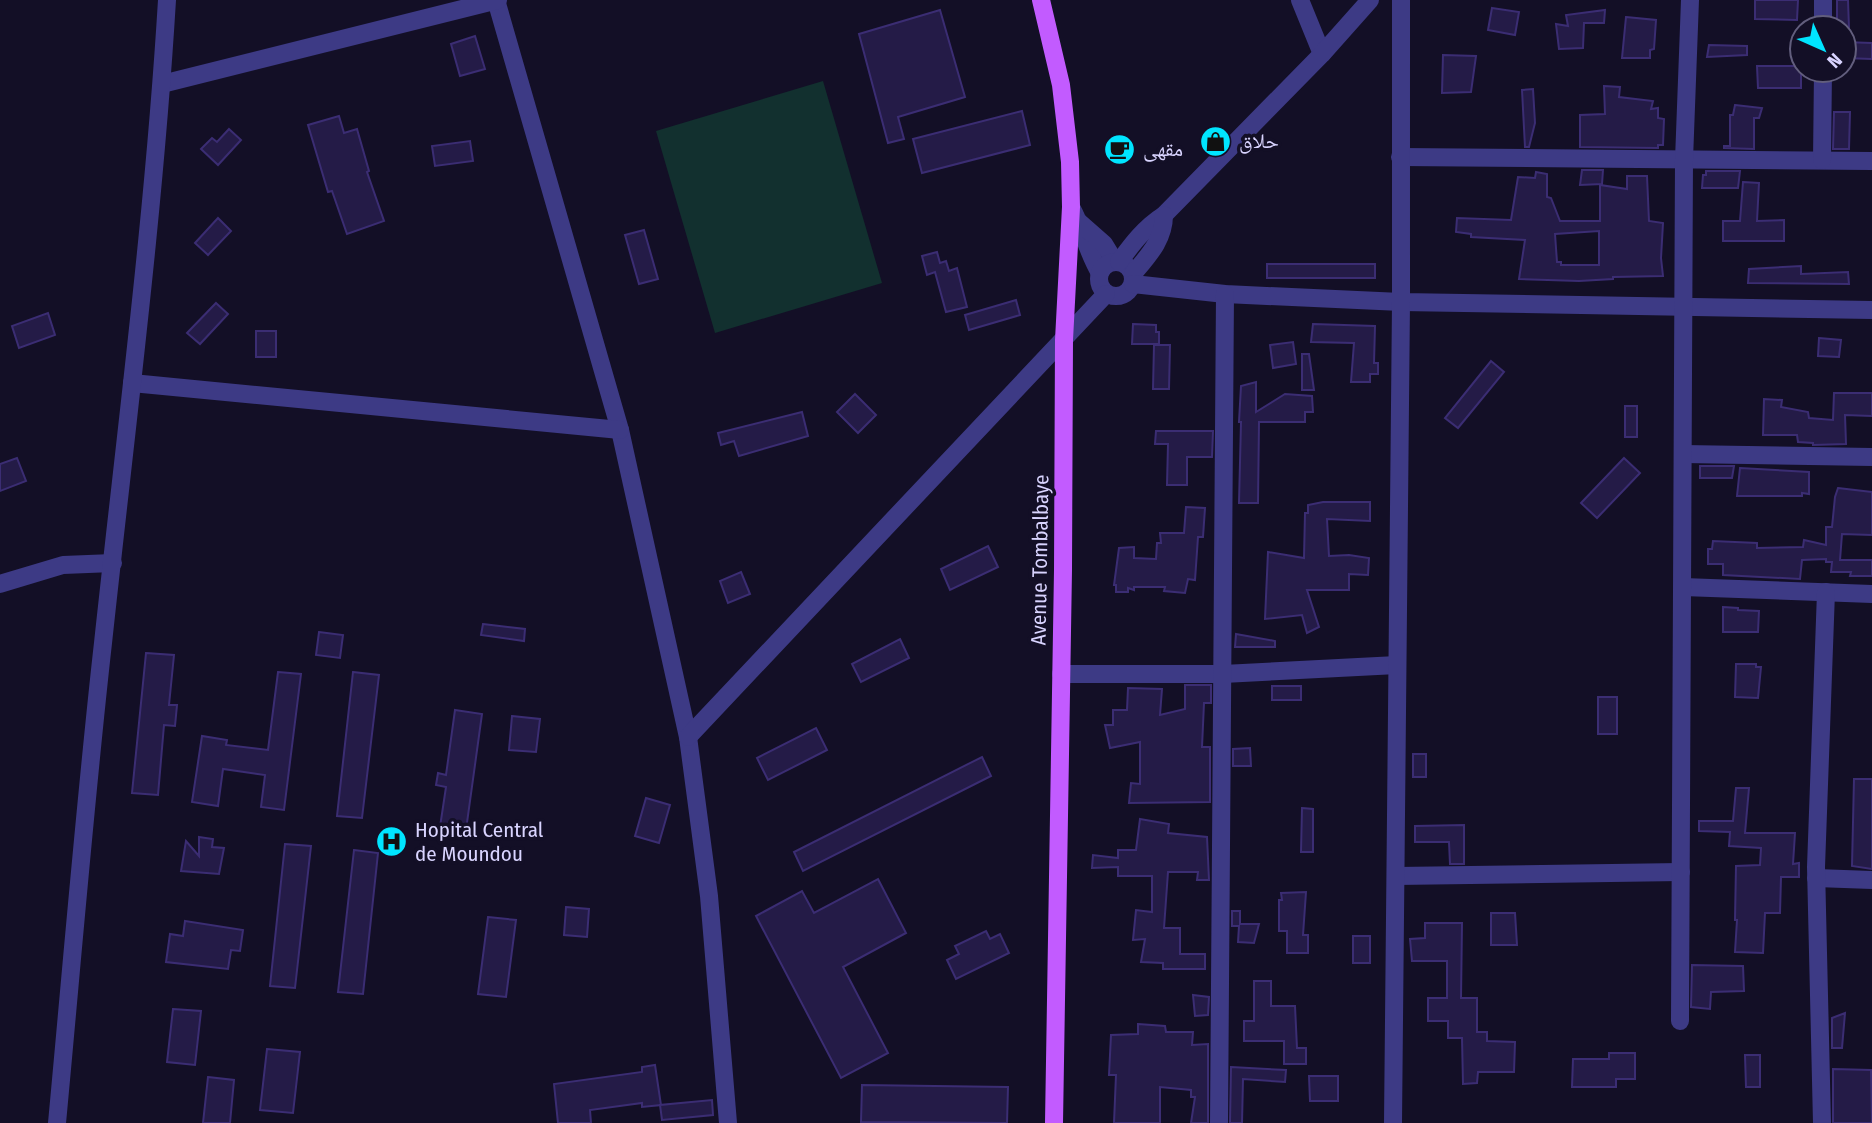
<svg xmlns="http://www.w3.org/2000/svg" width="1872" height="1123" font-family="'Fira Sans Condensed','Noto Naskh Arabic',sans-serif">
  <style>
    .pitch { fill: #12302f }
    .building { fill: #241b47; stroke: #3b2d73; stroke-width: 2; fill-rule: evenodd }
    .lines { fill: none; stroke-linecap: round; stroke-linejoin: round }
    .minor { stroke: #3d3a85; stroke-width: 18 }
    .major { stroke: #c25bff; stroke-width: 18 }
    .labels { text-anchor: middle; stroke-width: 7; stroke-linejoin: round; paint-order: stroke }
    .poi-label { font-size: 21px; fill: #d9d4ff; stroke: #130f26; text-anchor: start }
    .street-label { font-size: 21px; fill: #d9d4ff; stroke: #130f26 }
  </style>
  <rect width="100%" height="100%" fill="#130f26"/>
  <polygon class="pitch" points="823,81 882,283 715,333 656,131"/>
  <g class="building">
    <polygon points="1755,0 1798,0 1797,20 1755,19"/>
    <polygon points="1837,0 1848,0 1849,28 1837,28"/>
    <polygon points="1492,8 1519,12 1515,35 1488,30"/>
    <polygon points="940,10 965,97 898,117 904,139 888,143 859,34"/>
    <polygon points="1605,10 1604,23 1584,23 1583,48 1559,49 1556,24 1568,26 1566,15"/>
    <polygon points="1626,17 1656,20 1654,49 1650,50 1650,58 1622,58"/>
    <polygon points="475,36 485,69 460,76 451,44"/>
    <polygon points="1844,42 1872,43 1872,59 1844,58"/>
    <polygon points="1709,45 1747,46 1747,55 1707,57"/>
    <polygon points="1443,55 1476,56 1471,92 1442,93"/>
    <polygon points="1757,66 1801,66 1801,88 1758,88"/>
    <polygon points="1604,86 1620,87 1619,97 1653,101 1651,109 1658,108 1658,118 1664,119 1663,145 1658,145 1658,148 1580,147 1580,115 1605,114"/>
    <polygon points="1533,89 1535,123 1529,147 1525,147 1522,90"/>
    <polygon points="1735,105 1762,108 1759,118 1754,118 1754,149 1724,148 1724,146 1730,146 1730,115 1733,115"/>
    <polygon points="1022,111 1030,145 922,173 913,139"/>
    <polygon points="1834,112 1850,112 1849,149 1833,149"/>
    <polygon points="339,116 344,133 357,129 369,171 367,172 384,221 347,234 332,191 328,192 308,125"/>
    <polygon points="229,129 241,140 218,165 201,149 212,138 217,142"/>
    <polygon points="470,141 473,161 435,166 432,146"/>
    <polygon points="1582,170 1603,170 1602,184 1580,185"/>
    <polygon points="1706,171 1740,171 1738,188 1702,188 1703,175 1706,175"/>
    <path d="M1536,172L1547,174V197L1551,198L1560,221H1600V185L1627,189V176H1647L1649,221L1663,223L1661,258L1663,276L1613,277V279L1579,281L1519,279L1525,240L1471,237V234L1456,232L1457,218L1511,220L1518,177L1535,178ZM1599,231V265H1561V262H1557L1555,234Z"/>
    <polygon points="1743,182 1759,183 1757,221 1784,220 1784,241 1723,241 1723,221 1740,221"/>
    <polygon points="218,218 231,231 208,255 195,243"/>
    <polygon points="644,230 658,279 639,284 625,235"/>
    <polygon points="937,252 940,263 946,261 949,271 957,268 967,307 946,312 935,272 927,275 922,256"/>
    <rect x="1267" y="264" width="108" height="14"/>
    <polygon points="1801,266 1801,274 1848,272 1849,284 1748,283 1749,269"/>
    <polygon points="1016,300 1020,315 969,330 965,315"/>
    <polygon points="216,303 228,314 200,344 187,333"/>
    <polygon points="48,313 55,335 19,348 12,326"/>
    <polygon points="1133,324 1156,325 1156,332 1159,332 1159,344 1132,344"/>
    <polygon points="1313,324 1375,326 1374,363 1378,363 1378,374 1370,374 1370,382 1351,382 1354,343 1311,342"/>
    <rect x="256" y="331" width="20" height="26"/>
    <polygon points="1819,338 1841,340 1839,357 1818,356"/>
    <polygon points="1293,342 1296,364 1273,368 1270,345"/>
    <polygon points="1154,345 1170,345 1169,389 1153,389"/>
    <polygon points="1302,354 1309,354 1314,390 1302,390"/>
    <polygon points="1491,361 1504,372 1458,428 1445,418"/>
    <polygon points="1256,382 1256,412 1285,394 1312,396 1313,412 1305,412 1305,422 1259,422 1258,503 1239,503 1241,422 1239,422 1241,386"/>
    <polygon points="1834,393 1872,393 1872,416 1845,415 1846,444 1813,445 1813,443 1798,442 1797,435 1763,435 1764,399 1782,400 1781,407 1808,412 1809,418 1833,420"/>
    <polygon points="855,394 876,415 858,433 837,412"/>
    <rect x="1625" y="406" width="12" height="31"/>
    <polygon points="802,412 808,436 739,456 734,441 721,445 718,433"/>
    <polygon points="1156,431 1213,431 1212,457 1187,457 1187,485 1167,485 1168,444 1155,444"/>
    <polygon points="17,458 26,481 0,491 0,464"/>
    <polygon points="1624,458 1640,473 1597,518 1581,503"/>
    <polygon points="1700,466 1734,466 1732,478 1700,478"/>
    <polygon points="1740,468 1809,472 1809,494 1802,493 1802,496 1737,496"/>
    <polygon points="1838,488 1872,492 1872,535 1842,534 1840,560 1872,560 1872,576 1850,576 1851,572 1831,572 1832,562 1826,562 1826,559 1802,560 1800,579 1723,575 1723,564 1708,564 1708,549 1712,549 1713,541 1757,543 1757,548 1803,547 1804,540 1826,545 1826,527 1832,527 1835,497"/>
    <polygon points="1323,502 1370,502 1370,521 1327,519 1329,556 1349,555 1369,558 1368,575 1349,574 1349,590 1307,590 1319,627 1307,633 1302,615 1265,619 1268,552 1304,558 1305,513 1308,513 1308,505"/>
    <polygon points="1186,507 1205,508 1203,537 1198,537 1195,580 1188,579 1185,593 1164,591 1165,587 1134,587 1134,590 1128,588 1128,592 1116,592 1116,585 1114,585 1119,548 1134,547 1134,558 1156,559 1157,543 1161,543 1160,533 1184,533"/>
    <polygon points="988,546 998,567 950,590 941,569"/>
    <polygon points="741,572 750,594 728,603 720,581"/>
    <polygon points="1723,607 1738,608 1738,610 1759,611 1758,632 1723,632"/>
    <polygon points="483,624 525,629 524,641 481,635"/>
    <polygon points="319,632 343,635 340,658 316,655"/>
    <polygon points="1236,634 1275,641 1275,647 1235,647"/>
    <polygon points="900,639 909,658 861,682 852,664"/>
    <polygon points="146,653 174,655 169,705 177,705 175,726 164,725 158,795 132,793"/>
    <polygon points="1736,664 1756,664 1756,667 1761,667 1758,698 1735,697"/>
    <polygon points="278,672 301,674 284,810 261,807 265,775 223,769 218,806 192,802 202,736 227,740 226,745 268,750"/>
    <polygon points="353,672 379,675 362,818 337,816"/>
    <polygon points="1185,685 1211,685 1211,703 1204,703 1202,747 1210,747 1210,802 1129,803 1131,783 1140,784 1140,742 1110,748 1105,725 1113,725 1113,710 1127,710 1128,688 1162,689 1160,715 1185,709"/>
    <rect x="1272" y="686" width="29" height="14"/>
    <rect x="1598" y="697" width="19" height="37"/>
    <polygon points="455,710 482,714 466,830 440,827 446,787 436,785 438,773 446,775"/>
    <polygon points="512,716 540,719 536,752 509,750"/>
    <polygon points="816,728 827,750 768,780 757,758"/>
    <polygon points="1250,748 1251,766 1233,766 1233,749"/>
    <rect x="1413" y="754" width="13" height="23"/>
    <polygon points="982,757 991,776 803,871 794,852"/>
    <polygon points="1854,779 1872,779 1872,869 1852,866"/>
    <polygon points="1736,788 1749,788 1745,833 1795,833 1793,864 1799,863 1799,877 1781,877 1780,913 1765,913 1763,953 1735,952 1737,920 1735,920 1736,866 1760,865 1761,848 1729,846 1730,832 1699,831 1699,821 1733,821"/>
    <polygon points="646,798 670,805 659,843 635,836"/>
    <polygon points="1302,808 1313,809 1313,852 1301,852"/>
    <polygon points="1140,819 1169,824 1168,833 1207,837 1209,880 1197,880 1198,872 1168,872 1164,928 1180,928 1180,954 1205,954 1205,969 1163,969 1163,963 1141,962 1145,939 1133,940 1136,910 1152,912 1152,876 1118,876 1118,867 1092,868 1093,855 1118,858 1118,850 1136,850"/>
    <polygon points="1464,825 1464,864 1450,864 1449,842 1415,842 1415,826"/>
    <polygon points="199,837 213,839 212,847 224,848 219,874 181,871 186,841 199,856"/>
    <polygon points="285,844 311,846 295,988 270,986"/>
    <polygon points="354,850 378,853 363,994 338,992"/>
    <polygon points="878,879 906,933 843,967 888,1053 841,1078 756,916 802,891 814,913"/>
    <polygon points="1306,892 1303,935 1308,935 1308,953 1287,953 1287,931 1279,931 1279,900 1282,900 1281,893"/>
    <polygon points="566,907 589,909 587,937 564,935"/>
    <polygon points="1232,911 1240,911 1240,924 1259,924 1254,943 1238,942 1239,926 1232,926"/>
    <polygon points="1491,913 1515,913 1517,945 1491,945"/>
    <polygon points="488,917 516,920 506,997 478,994"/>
    <polygon points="185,921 243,930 240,951 231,950 228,969 166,962 170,934 183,936"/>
    <polygon points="1425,923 1462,923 1461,998 1477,998 1477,1032 1487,1032 1487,1041 1515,1042 1514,1072 1478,1072 1477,1083 1463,1084 1462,1038 1448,1038 1448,1021 1428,1021 1428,998 1447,998 1447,961 1412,961 1410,939 1425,938"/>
    <polygon points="986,931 990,939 1000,934 1009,953 956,979 947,960 959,954 955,946"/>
    <rect x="1353" y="936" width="17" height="27"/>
    <polygon points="1692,965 1743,966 1744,991 1711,992 1710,1009 1691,1007"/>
    <polygon points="1254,981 1271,981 1271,1006 1295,1006 1297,1048 1306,1048 1306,1064 1284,1064 1284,1041 1244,1041 1244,1021 1254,1021"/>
    <polygon points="1193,995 1209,997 1208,1015 1195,1016"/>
    <polygon points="173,1009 201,1011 195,1065 167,1062"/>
    <polygon points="1845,1013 1842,1048 1832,1048 1832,1018"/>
    <polygon points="1138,1024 1165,1026 1166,1032 1193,1032 1192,1045 1208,1044 1208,1123 1191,1123 1195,1097 1191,1097 1191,1090 1160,1087 1160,1123 1114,1123 1116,1075 1109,1075 1111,1035 1138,1034"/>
    <polygon points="267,1049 300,1052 293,1113 260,1110"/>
    <polygon points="1609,1053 1635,1053 1635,1079 1616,1079 1616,1087 1572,1087 1573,1059 1609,1059"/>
    <polygon points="1745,1055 1760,1055 1760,1087 1746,1087"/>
    <polygon points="655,1065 661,1105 642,1107 642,1103 590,1110 591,1123 558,1123 554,1084 642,1072 642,1067"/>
    <polygon points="1231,1067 1286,1070 1285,1082 1243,1079 1242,1123 1230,1123"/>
    <polygon points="1833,1069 1871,1070 1872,1123 1833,1123"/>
    <polygon points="1309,1076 1338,1076 1338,1101 1310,1101"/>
    <polygon points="208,1077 234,1080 230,1123 203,1123"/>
    <polygon points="862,1085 1008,1087 1007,1123 861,1122"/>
    <polygon points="712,1100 713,1115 662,1120 660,1105"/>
  </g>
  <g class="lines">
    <g class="minor">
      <polyline points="496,0 620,430 688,737 709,896 728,1123"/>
      <polyline points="1300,0 1322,54"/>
      <polyline points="1823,28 1823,0"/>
      <polyline points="162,84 498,0"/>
      <polyline points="1400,157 1872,161"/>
      <polyline points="1822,160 1823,70"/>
      <path d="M1071,207C1083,228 1087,252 1100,273"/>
      <polyline points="1079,222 1104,244 1115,262"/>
      <circle cx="1116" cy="279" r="17"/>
      <path d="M1119,262C1132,244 1145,227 1164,215L1322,54L1370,0"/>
      <path d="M1133,274C1148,256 1164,240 1164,215"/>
      <polyline points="1133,284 1225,294 1401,302 1872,310"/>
      <polyline points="132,383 620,430"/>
      <polyline points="1683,454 1872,457"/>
      <polyline points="0,584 63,565 113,563"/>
      <polyline points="1683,587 1872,594"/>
      <polyline points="1061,674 1223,674 1397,665"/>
      <polyline points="688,737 1106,294"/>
      <polyline points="1396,876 1681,872"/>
      <polyline points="1816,878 1872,880"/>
      <polyline points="1680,1021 1684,160 1690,0"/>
      <path d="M57,1123C72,963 85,803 103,643C126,429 154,215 167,0"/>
      <polyline points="1219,1123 1225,294"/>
      <polyline points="1393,1123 1401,302 1401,0"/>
      <polyline points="1822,1123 1816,867 1826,592"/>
    </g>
    <polyline class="major" points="1041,0 1061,85 1070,162 1071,207 1064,340 1063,570 1054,1123"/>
  </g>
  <defs>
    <symbol id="shop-disc" viewBox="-11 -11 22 22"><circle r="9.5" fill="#00e5ff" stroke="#130f26"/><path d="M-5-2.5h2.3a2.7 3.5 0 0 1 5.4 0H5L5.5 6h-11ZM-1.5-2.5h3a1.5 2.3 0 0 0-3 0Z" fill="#111"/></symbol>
    <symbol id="cafe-disc" viewBox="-11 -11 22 22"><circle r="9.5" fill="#00e5ff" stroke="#130f26"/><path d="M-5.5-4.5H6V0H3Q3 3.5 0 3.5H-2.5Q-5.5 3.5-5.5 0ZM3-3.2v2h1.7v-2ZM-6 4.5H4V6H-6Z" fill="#111"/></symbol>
    <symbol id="hospital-disc" viewBox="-11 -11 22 22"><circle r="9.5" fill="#00e5ff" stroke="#130f26"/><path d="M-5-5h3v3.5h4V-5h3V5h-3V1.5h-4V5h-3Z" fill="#111"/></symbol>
  </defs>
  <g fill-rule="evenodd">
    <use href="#shop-disc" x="1198" y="124" width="35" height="35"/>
    <use href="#cafe-disc" x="1102" y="132" width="35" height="35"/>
    <use href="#hospital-disc" x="374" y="824" width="35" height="35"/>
  </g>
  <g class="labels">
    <g class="poi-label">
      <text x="1239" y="148">حلاق</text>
      <text x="1143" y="156">مقهى</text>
      <text x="415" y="837">Hopital Central<tspan x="415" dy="24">de Moundou</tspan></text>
    </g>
    <g class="street-label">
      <text transform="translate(1040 560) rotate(-89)" y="7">Avenue Tombalbaye</text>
    </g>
  </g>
  <g transform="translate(1823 49) rotate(135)"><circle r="33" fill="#130f26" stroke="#625e7d" stroke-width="2"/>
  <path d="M0-5L12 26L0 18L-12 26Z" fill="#00e5ff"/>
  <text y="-10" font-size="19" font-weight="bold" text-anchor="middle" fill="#d9d4ff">N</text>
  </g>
</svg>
